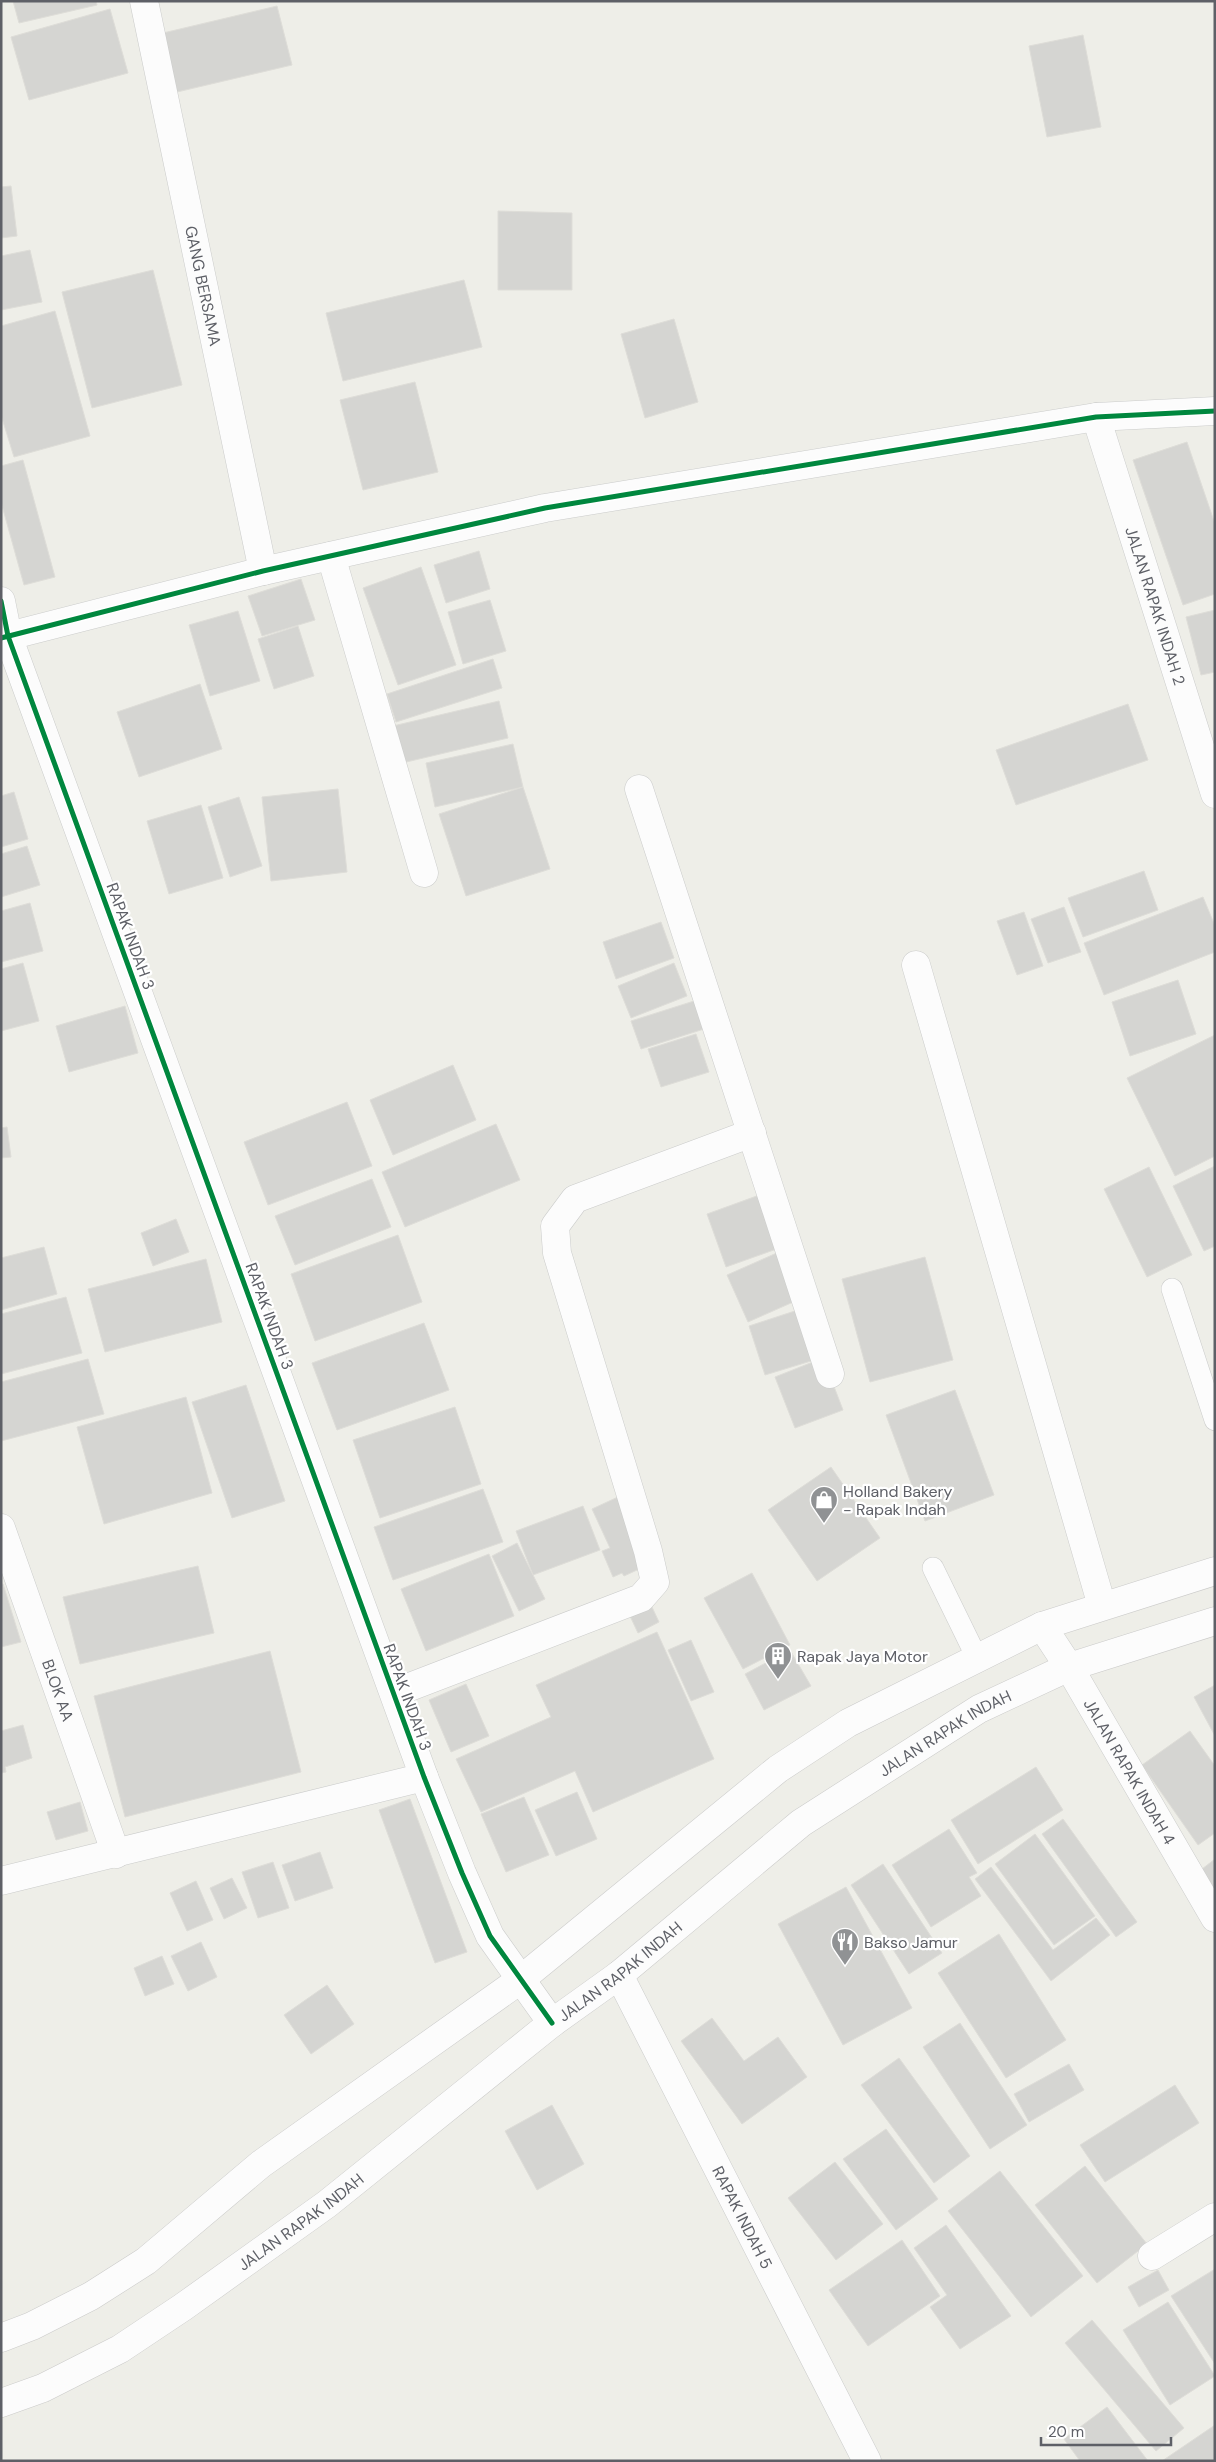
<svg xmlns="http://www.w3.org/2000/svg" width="1216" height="2462" font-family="'DM Sans',sans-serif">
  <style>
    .building { fill: #d5d5d2; stroke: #deddd8 }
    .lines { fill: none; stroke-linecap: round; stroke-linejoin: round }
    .lane-casing { stroke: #cbcccb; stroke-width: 22 }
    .street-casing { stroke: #cbcccb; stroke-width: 29 }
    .secondary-casing { stroke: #cbcbca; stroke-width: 29 }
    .lane { stroke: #fcfcfc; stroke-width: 21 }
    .street { stroke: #fcfcfc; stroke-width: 28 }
    .secondary { stroke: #fcfcfc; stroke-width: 28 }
    .cycleway-casing { stroke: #fff; stroke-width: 8 }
    .cycleway { stroke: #00873e; stroke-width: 5 }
    .labels { text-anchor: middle; stroke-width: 4.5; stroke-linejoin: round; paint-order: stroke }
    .street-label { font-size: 16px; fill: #5e6067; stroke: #fff }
    .poi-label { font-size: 16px; fill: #5e6067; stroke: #fff; text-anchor: start }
  </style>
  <rect width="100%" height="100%" fill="#eeeee8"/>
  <g class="building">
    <polygon points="13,1 96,1 97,5 19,23"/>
    <polygon points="277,6 292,65 177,92 163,33"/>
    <polygon points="110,9 128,73 29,100 11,37"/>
    <polygon points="1083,35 1101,127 1047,137 1029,46"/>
    <polygon points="11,186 17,236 1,238 1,187"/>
    <polygon points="498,211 572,213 572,290 498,290"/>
    <polygon points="30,250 42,302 1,310 1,256"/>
    <polygon points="153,270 182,385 92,408 62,292"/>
    <polygon points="464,280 482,347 343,381 326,313"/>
    <polygon points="55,311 90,436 14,457 1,415 1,326"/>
    <polygon points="674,319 698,402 645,418 621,334"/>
    <polygon points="415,382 438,472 363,490 340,400"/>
    <polygon points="1187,442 1215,524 1215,594 1183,605 1133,460"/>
    <polygon points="23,460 55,577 24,585 1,502 1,466"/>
    <polygon points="479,551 490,589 446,603 434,565"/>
    <polygon points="421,567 456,665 398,685 363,588"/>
    <polygon points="301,579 315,620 262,636 248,596"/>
    <polygon points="490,600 506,651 463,664 448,612"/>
    <polygon points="1215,610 1215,672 1201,675 1186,617"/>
    <polygon points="238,611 260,681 210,696 189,625"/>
    <polygon points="298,626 314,676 274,689 258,639"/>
    <polygon points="493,659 502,688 396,722 387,694"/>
    <polygon points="200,684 222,749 139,777 117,712"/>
    <polygon points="499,701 508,738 402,763 393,726"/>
    <polygon points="1128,704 1148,760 1016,805 996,750"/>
    <polygon points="513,744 523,787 435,807 426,763"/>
    <polygon points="523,787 550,869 466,896 439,814"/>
    <polygon points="338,789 347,872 271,881 262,797"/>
    <polygon points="14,792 28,839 1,847 1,796"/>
    <polygon points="239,797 262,866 230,877 208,807"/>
    <polygon points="201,805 223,878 169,894 147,821"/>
    <polygon points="27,846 40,885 1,897 1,854"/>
    <polygon points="1144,871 1158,910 1083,937 1068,898"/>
    <polygon points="1203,897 1215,926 1215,952 1104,995 1084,943"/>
    <polygon points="30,903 43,951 1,962 1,911"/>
    <polygon points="1064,907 1081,952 1048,963 1031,919"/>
    <polygon points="1024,912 1043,966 1017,975 997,921"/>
    <polygon points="661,922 674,958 616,979 603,942"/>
    <polygon points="23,963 39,1021 1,1031 1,969"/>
    <polygon points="674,963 687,996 631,1018 618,986"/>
    <polygon points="1178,980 1196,1034 1130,1056 1112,1002"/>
    <polygon points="694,1001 704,1029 641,1049 631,1021"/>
    <polygon points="125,1006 138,1053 69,1072 56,1026"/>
    <polygon points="696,1034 709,1072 661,1087 648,1049"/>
    <polygon points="1215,1035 1215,1156 1175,1176 1127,1078"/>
    <polygon points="453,1065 476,1120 393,1155 370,1100"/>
    <polygon points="347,1102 372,1166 268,1205 244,1142"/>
    <polygon points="496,1124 520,1180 405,1227 382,1172"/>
    <polygon points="7,1127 11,1157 1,1158 1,1128"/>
    <polygon points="1215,1166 1215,1246 1204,1251 1173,1186"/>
    <polygon points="1149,1167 1192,1255 1147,1277 1104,1189"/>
    <polygon points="372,1179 391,1227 295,1265 275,1216"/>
    <polygon points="765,1193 785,1246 726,1267 707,1214"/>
    <polygon points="176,1219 189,1252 153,1266 141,1233"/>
    <polygon points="398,1235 422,1302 315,1341 291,1274"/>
    <polygon points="44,1247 57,1294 1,1310 1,1258"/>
    <polygon points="779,1252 800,1299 748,1322 727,1275"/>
    <polygon points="925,1257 953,1360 870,1382 842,1279"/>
    <polygon points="206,1259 222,1322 105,1352 88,1289"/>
    <polygon points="66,1297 82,1353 1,1374 1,1314"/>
    <polygon points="807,1307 824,1357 765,1375 749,1326"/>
    <polygon points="424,1323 449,1390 337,1430 312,1363"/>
    <polygon points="823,1358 843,1410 795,1428 775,1377"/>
    <polygon points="88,1359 104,1414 1,1441 1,1382"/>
    <polygon points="246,1385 285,1501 232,1518 192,1402"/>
    <polygon points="955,1390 994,1495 925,1521 886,1415"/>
    <polygon points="186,1397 212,1493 104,1524 77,1427"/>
    <polygon points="455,1407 481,1484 380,1518 353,1440"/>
    <polygon points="831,1467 880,1538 817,1581 768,1510"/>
    <polygon points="483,1489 503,1542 393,1580 374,1527"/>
    <polygon points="618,1497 650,1564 624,1576 622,1573 613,1577 602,1551 610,1548 592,1509"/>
    <polygon points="583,1506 600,1550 533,1575 516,1531"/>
    <polygon points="517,1543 545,1599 519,1611 492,1556"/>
    <polygon points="489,1554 514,1616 426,1651 401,1589"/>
    <polygon points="198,1566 214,1633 80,1664 63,1597"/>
    <polygon points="752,1573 790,1645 743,1669 704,1598"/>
    <polygon points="1,1584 3,1584 21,1642 1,1647"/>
    <polygon points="651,1605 659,1622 638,1633 630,1616"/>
    <polygon points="657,1632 714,1759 593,1812 575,1771 481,1812 456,1759 551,1717 536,1685"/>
    <polygon points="691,1640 714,1692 691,1701 668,1650"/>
    <polygon points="790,1650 811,1686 764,1710 745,1674"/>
    <polygon points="270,1651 301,1772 125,1817 94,1696"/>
    <polygon points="466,1684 489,1736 451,1752 429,1700"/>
    <polygon points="1215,1685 1215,1736 1194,1697"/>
    <polygon points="23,1725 32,1758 5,1767 6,1772 1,1773 1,1731"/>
    <polygon points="1190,1731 1215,1766 1215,1833 1198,1845 1142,1765"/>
    <polygon points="1036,1767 1063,1810 978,1864 951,1820"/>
    <polygon points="577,1792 597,1839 556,1856 535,1810"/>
    <polygon points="524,1797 549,1855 506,1872 481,1814"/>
    <polygon points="410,1799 467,1952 435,1963 379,1810"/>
    <polygon points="80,1802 88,1831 56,1840 47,1812"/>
    <polygon points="1063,1819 1137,1922 1116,1937 1042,1834"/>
    <polygon points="949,1829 977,1873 969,1877 981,1896 931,1927 892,1865"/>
    <polygon points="1035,1834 1095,1916 1054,1945 995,1864"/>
    <polygon points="320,1852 333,1888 295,1901 282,1865"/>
    <polygon points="1215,1859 1215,1904 1193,1876"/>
    <polygon points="273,1862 289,1908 258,1918 242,1872"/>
    <polygon points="883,1864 942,1953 909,1974 851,1885"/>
    <polygon points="991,1867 1053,1950 1096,1918 1110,1935 1051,1981 975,1879"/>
    <polygon points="232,1878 247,1908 224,1919 210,1888"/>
    <polygon points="196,1881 213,1920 187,1931 170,1893"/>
    <polygon points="846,1887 912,2008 843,2045 778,1924"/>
    <polygon points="999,1934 1066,2040 1006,2078 938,1973"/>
    <polygon points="201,1942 217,1977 188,1991 171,1956"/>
    <polygon points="162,1956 174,1984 145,1996 134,1968"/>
    <polygon points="327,1985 354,2024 311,2054 284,2015"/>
    <polygon points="712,2018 744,2061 778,2037 807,2077 742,2124 681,2041"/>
    <polygon points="960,2023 1027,2125 990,2149 923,2047"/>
    <polygon points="899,2058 970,2156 934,2183 861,2085"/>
    <polygon points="1069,2064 1084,2090 1029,2122 1014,2094"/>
    <polygon points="1175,2085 1199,2123 1105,2182 1080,2145"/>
    <polygon points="552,2105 584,2164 537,2190 505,2131"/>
    <polygon points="886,2129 938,2199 896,2230 843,2159"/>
    <polygon points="835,2162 883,2224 836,2260 788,2198"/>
    <polygon points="1085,2166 1147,2244 1097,2283 1035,2205"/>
    <polygon points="1000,2171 1083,2276 1031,2317 948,2211"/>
    <polygon points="946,2225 1011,2316 960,2349 930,2307 947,2295 914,2248"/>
    <polygon points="902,2240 940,2296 868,2346 829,2290"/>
    <polygon points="1215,2269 1215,2364 1171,2296"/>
    <polygon points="1158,2270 1169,2290 1139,2307 1128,2287"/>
    <polygon points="1168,2302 1215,2376 1170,2405 1123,2330"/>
    <polygon points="1092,2320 1184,2428 1156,2451 1065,2343"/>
    <polygon points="1107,2407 1148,2461 1080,2461 1064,2439"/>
    <polygon points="1215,2425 1215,2461 1162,2461"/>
  </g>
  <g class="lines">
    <defs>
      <g id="lane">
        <polyline points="1172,1289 1215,1420"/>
        <polyline points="933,1568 977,1658"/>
      </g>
      <g id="street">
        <path id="s1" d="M144,1L263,571"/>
        <path id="s2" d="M1096,417L1215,794"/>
        <polyline points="331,556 424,873"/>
        <polyline points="1,601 8,636 424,1777 462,1873 490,1936 552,2023"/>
        <polyline points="1,638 263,571 545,508 1096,417 1215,411"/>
        <polyline points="639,789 830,1374"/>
        <polyline points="916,965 1102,1606"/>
        <path id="s3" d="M1,1528L116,1854"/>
        <path id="s4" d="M1042,1626L1069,1667L1215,1918"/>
        <polyline points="394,1693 641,1598 655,1582 648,1551 557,1253 555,1226 575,1199 752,1133"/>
        <polyline points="1,1881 424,1777"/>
        <path id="s5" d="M619,1975L867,2461"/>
        <polyline points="1152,2256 1215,2217"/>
      </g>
      <g id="secondary">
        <polyline points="1,2338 32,2326 91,2296 146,2261 261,2164 520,1980 778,1769 848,1723 1042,1626 1215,1571"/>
        <path id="s6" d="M1,2403L43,2388L120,2349L183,2307L327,2204L552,2023L619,1975L801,1823L979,1709L1069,1667L1215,1621"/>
      </g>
    </defs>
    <use href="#lane" class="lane-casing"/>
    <use href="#street" class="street-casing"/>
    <use href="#secondary" class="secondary-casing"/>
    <use href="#lane" class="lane"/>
    <use href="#street" class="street"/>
    <use href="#secondary" class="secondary"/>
    <defs>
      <g id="cycleway">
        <polyline points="1,601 8,636 424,1777 462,1873 490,1936 552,2023"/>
        <polyline points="1,638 263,571 545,508 1096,417 1215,411"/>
      </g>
    </defs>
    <use href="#cycleway" class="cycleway-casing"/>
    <use href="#cycleway" class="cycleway"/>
  </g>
  <defs>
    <symbol id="shop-pin" viewBox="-11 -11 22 30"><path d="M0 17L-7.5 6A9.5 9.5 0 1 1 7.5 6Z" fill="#909294" stroke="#fff"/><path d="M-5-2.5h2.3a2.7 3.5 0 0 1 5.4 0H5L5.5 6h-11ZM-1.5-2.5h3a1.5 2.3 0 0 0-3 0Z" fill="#fff"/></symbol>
    <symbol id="building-pin" viewBox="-11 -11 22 30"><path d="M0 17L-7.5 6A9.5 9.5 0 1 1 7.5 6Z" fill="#909294" stroke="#fff"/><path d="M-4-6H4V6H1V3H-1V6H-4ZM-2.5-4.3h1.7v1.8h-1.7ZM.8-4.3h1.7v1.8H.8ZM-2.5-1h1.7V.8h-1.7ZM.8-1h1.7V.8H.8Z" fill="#fff"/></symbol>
    <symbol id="restaurant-pin" viewBox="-11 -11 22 30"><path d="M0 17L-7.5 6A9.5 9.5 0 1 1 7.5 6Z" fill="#909294" stroke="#fff"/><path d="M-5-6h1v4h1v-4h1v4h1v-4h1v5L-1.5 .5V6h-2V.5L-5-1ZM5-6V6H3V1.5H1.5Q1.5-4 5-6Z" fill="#fff"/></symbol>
  </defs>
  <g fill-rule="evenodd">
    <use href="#shop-pin" x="808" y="1484" width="32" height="43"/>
    <use href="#building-pin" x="762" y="1640" width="32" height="43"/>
    <use href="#restaurant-pin" x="829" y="1926" width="32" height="43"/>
  </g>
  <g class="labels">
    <g class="street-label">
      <text dy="6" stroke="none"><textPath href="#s1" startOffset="291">GANG BERSAMA</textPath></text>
      <text dy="6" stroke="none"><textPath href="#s2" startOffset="198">JALAN RAPAK INDAH 2</textPath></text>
      <text transform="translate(131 936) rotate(70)" y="6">RAPAK INDAH 3</text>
      <text transform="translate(270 1316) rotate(70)" y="6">RAPAK INDAH 3</text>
      <text dy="6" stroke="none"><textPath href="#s3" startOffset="172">BLOK AA</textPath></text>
      <text transform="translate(408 1697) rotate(70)" y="6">RAPAK INDAH 3</text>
      <text dy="6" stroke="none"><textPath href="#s6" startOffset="1162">JALAN RAPAK INDAH</textPath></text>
      <text dy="6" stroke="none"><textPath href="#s4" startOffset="170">JALAN RAPAK INDAH 4</textPath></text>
      <text dy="6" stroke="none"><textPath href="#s6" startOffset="758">JALAN RAPAK INDAH</textPath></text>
      <text dy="6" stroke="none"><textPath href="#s5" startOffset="272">RAPAK INDAH 5</textPath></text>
      <text dy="6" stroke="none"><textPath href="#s6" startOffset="352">JALAN RAPAK INDAH</textPath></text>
    </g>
    <g class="poi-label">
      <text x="843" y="1497">Holland Bakery<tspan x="843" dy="18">- Rapak Indah</tspan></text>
      <text x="797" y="1662">Rapak Jaya Motor</text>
      <text x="864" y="1948">Bakso Jamur</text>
    </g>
  </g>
  <rect width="1216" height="2462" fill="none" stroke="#5e6067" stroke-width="5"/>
  <path d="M1041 2437v8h130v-8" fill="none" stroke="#5e6067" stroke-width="2.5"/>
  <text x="1048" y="2437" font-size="15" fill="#5e6067" stroke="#ffffff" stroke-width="4" paint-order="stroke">20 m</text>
</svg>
